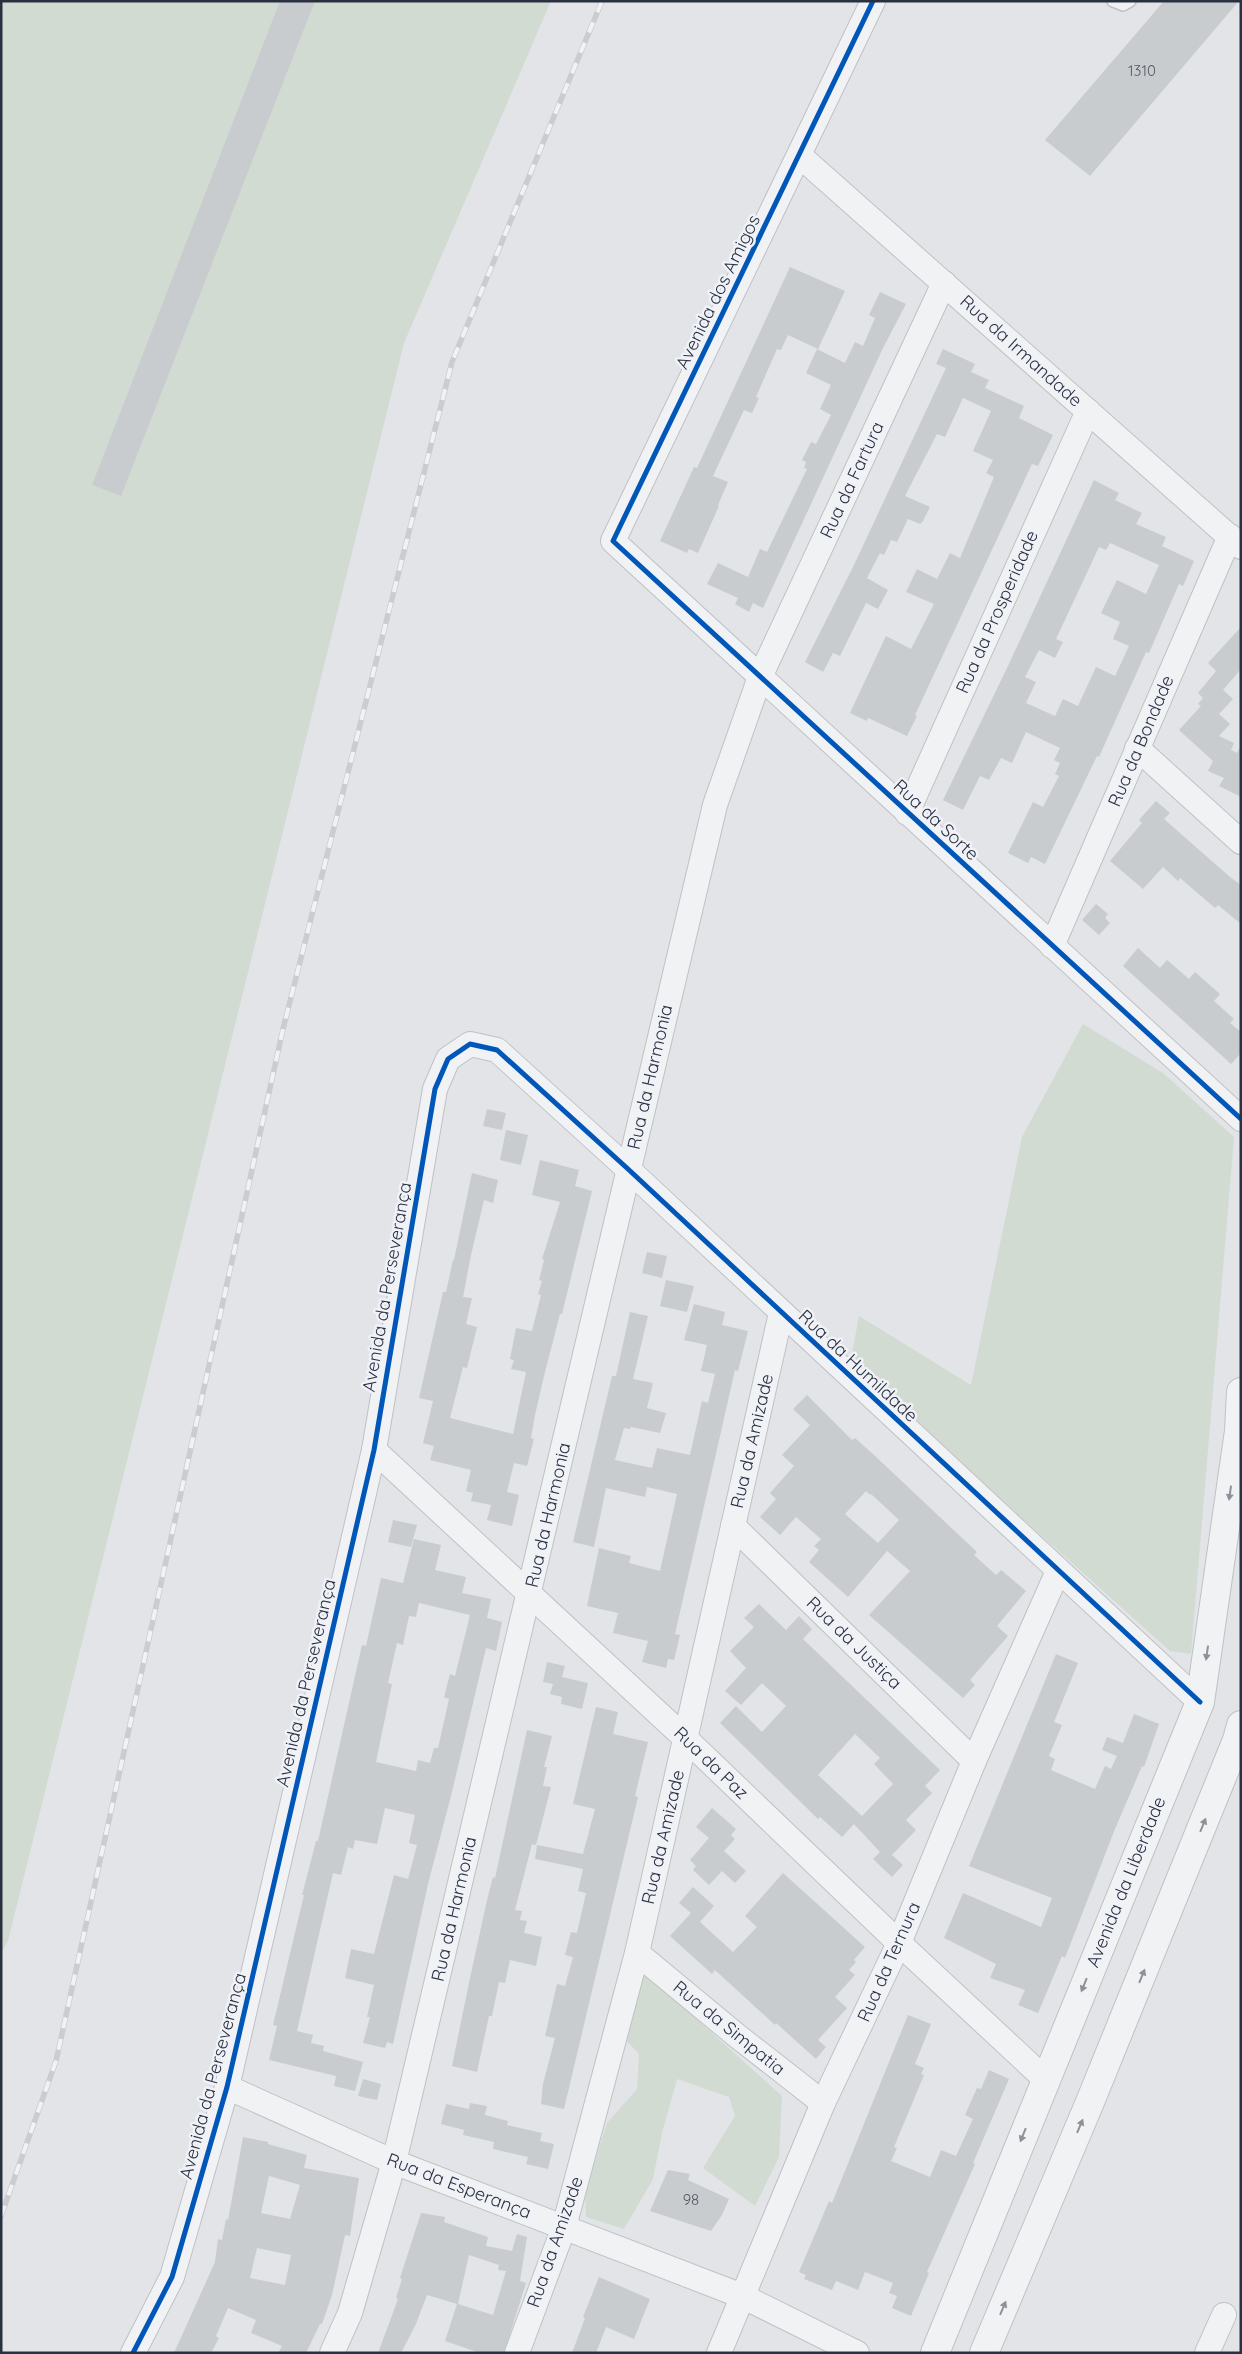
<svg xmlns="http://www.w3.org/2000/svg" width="1242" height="2354" font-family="Quicksand,sans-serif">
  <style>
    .green { fill: #d2dbd2 }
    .building { fill: #c9cccf; fill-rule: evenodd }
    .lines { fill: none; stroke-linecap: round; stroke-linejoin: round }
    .service-casing { stroke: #bfc1c5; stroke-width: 14 }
    .minor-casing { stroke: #bfc1c5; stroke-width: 26 }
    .tertiary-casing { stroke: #bfc1c5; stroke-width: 30 }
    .service { stroke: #f1f2f4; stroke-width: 11 }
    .minor { stroke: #f1f2f4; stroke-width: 24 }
    .tertiary { stroke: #f1f2f4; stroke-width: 28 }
    .rail-casing { stroke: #cbcccf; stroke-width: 5.5 }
    .rail { stroke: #f0f2f7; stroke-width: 4; stroke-dasharray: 11; stroke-linecap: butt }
    .cycleway-casing { stroke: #f0f2f7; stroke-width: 8 }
    .cycleway { stroke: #0057b8; stroke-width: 5 }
    .oneway { fill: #8d929a }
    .labels { text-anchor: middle; stroke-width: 5; stroke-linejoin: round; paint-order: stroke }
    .number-label { font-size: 15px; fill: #535966 }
    .street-label { font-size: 18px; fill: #293141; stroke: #f0f2f7 }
  </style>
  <rect width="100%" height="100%" fill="#e2e4e7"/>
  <g class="green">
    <polygon points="1,1 551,1 404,343 8,1941 1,1953"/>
    <polygon points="1083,1024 1163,1073 1234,1137 1191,1654 1170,1651 850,1364 859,1316 971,1385 1022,1137"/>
    <polygon points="644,1972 782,2096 779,2157 755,2206 703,2168 735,2116 729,2097 677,2079 662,2133 653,2179 624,2229 586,2217 585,2192 607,2123 637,2089 639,2054 622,2036"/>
  </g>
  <g class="building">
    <polygon points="280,1 315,1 121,496 92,485"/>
    <polygon points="1164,1 1239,1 1090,176 1045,140"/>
    <polygon points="790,267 845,291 818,349 788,335 781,350 777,349 756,397 759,398 752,413 744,410 713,476 728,482 718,505 719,506 698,553 689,549 687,553 660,541 694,467 697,468"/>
    <polygon points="880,292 906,304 883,348 763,608 753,603 749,612 735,604 738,598 707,584 718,563 748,577 760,549 767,552 807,469 804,468 806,462 802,460 811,442 816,444 831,415 820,409 831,385 806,373 817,349 845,363 855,342 863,346 875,318 869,315"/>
    <polygon points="943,349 975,364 971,372 989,380 985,388 1024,406 1019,418 1053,435 1038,466 1032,464 915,715 917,716 907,736 868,718 867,721 850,713 886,636 911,649 934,604 906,592 917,569 937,579 950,553 960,558 994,477 986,473 993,460 973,451 991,411 963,398 945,437 937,434 905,496 930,507 923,521 920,524 908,519 897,542 891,540 884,555 880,553 867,578 888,590 878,609 866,603 840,656 833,653 823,672 805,662 854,565 946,368 936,364"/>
    <path d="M1094,480L1119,493L1115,500L1142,513L1136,524L1166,537L1162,546L1194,561L1183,586L1179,584L1149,653L1146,652L1099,757L1097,756L1045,864L1031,857L1028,863L1008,853L1033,802L1043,807L1059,776L1055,774L1060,763L1054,760L1060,748L1026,732L1012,763L1001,758L989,780L980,776L963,810L943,800L1008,666ZM1110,543L1159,565L1146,594L1117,580L1101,613L1120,622L1113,639L1129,646L1115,676L1096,667L1078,706L1063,699L1055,716L1026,703L1036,682L1025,677L1039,650L1055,658L1063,642L1056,639L1099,547L1106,550Z"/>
    <polygon points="1241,627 1241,669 1223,690 1233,699 1219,714 1230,724 1219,736 1234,743 1231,750 1237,753 1241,746 1241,797 1219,786 1224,778 1208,771 1213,761 1179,730 1201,706 1198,704 1203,698 1198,693 1216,671 1208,663"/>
    <polygon points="1156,801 1170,813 1164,819 1230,877 1241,885 1241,924 1218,905 1215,908 1180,878 1178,881 1163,867 1143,889 1110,861 1142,823 1139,820"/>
    <polygon points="1096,904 1108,914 1105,918 1110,923 1099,935 1082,920"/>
    <polygon points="1138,948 1160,968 1167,960 1189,979 1195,972 1220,994 1214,1001 1234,1019 1230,1023 1241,1032 1241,1053 1231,1064 1123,966"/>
    <polygon points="487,1109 506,1113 502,1130 483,1126"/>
    <polygon points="506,1130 528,1135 521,1165 500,1160"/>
    <polygon points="540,1160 579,1170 575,1186 592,1191 562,1314 560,1314 544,1376 535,1415 531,1438 534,1439 527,1466 514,1463 507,1492 519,1495 512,1526 487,1520 491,1505 471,1501 473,1493 466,1491 471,1470 430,1460 434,1446 423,1443 433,1401 419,1398 443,1292 446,1292 453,1260 454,1260 472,1173 498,1180 493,1203 484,1200 471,1255 463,1297 472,1298 466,1324 477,1327 467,1368 463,1367 450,1418 513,1434 526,1372 511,1369 514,1360 510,1359 516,1328 532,1331 541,1295 538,1294 542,1281 539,1280 544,1260 542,1259 560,1202 532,1195"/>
    <polygon points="647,1252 667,1256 662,1278 642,1273"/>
    <polygon points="666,1280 694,1286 687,1312 660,1306"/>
    <polygon points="694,1304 725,1312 722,1325 748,1331 738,1371 735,1370 675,1634 680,1635 674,1660 668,1659 666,1668 642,1662 648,1641 613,1633 618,1613 587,1606 599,1548 631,1556 629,1563 660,1571 677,1494 647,1487 645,1497 606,1488 594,1547 573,1542 612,1376 616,1376 630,1312 648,1316 633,1379 653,1383 647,1408 666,1413 660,1433 631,1427 630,1429 624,1428 615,1460 652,1468 657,1448 690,1455 702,1401 708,1403 715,1374 701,1371 707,1345 684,1340"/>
    <path d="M807,1395L852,1440L855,1438L874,1455L977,1552L974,1555L996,1575L1001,1570L1026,1591L997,1626L1008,1636L970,1680L975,1685L963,1698L869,1615L910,1571L887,1551L848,1597L809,1562L819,1550L814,1546L821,1539L796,1517L780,1535L760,1517L776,1499L770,1493L794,1466L782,1455L810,1425L793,1409ZM866,1491L870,1495L871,1494L899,1520L878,1543L845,1514Z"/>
    <polygon points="393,1520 417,1525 411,1547 388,1542"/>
    <path d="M414,1539L441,1545L435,1570L466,1577L462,1593L491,1599L487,1618L502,1622L496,1651L486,1648L452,1792L428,1884L393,2044L387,2042L385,2048L363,2043L370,2017H367L374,1985L345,1978L351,1949L374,1954L394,1875L408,1879L417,1845L409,1843L415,1815L385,1808L377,1844L355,1840L353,1849L348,1847L341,1875L333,1873L297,2031L313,2035L311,2043L324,2046L323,2051L363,2062L355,2091L334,2086L336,2076L269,2060L277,2026L273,2025L304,1895H302L316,1841H318L362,1645L366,1646L381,1578L403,1583ZM419,1603L470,1615L455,1676L450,1674L444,1697L449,1699L438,1748H434L430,1763L418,1760L416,1771L376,1762L392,1684L388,1683L397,1643L403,1645L409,1616L416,1617Z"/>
    <path d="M759,1604L786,1630L799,1616L812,1629L803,1639L940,1770L925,1786L932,1793L906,1820L916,1830L892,1855L903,1865L892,1877L873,1859L880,1852L854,1824L842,1837L820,1817L818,1819L720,1723L736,1706L762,1732L786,1706L762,1683L741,1705L725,1691L746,1668L730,1651L754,1627L744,1618ZM855,1734L880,1758L874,1764L893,1784L862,1816L818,1775Z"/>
    <polygon points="1056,1654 1078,1663 1054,1722 1062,1725 1049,1756 1055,1759 1051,1770 1095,1789 1105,1766 1111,1769 1117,1756 1102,1750 1107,1737 1123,1743 1134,1714 1159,1724 1144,1767 1142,1766 1115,1829 1065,1958 1062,1956 1038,2013 1018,2005 1025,1990 990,1978 996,1964 944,1938 963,1893 1041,1927 1052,1898 969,1866"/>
    <polygon points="547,1662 565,1666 562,1677 588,1683 582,1709 561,1704 562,1697 550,1694 553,1684 543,1682"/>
    <polygon points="596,1707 618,1712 613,1734 648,1742 635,1796 638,1797 564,2109 541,2104 543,2084 555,2038 545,2036 557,1984 565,1986 573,1957 565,1955 571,1932 577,1933 586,1893 578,1891 583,1869 535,1859 537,1845 583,1854 595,1809 573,1804"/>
    <polygon points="527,1730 552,1736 544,1767 547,1767 543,1786 551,1787 536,1845 532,1844 515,1910 522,1911 520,1920 527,1921 524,1933 542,1937 536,1966 510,1960 505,1983 499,1982 492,2016 489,2016 477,2072 452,2066 470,1978 487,1900 493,1877 495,1878"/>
    <polygon points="712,1808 736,1829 731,1835 735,1839 724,1851 746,1871 735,1883 722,1871 709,1885 693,1870 696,1866 690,1860 709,1838 696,1827"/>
    <polygon points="783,1873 865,1947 854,1960 856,1962 849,1970 855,1975 835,1997 847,2008 818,2040 826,2047 816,2059 776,2023 775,2025 715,1970 712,1974 670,1936 691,1913 679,1903 693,1887 714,1906 700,1922 733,1952 757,1927 745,1916"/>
    <polygon points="908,2015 931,2024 915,2064 924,2068 921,2074 924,2075 894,2147 897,2148 891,2161 930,2177 941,2150 956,2156 973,2119 965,2115 977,2088 981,2089 989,2070 1009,2079 973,2163 975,2164 927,2272 929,2273 911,2316 892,2308 897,2296 889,2293 893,2283 865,2272 858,2290 836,2281 832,2290 804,2279 806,2275 799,2272 829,2201 832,2203"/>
    <polygon points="363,2079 381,2084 377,2100 358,2096"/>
    <polygon points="470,2103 487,2106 485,2115 508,2121 507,2125 542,2133 540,2141 554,2144 548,2169 526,2164 528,2157 493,2149 494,2142 463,2135 464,2130 441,2124 446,2104 469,2109"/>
    <path d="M243,2137L268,2142V2144L307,2155L304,2168L359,2178L350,2236L345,2235L332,2295L322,2324H320L306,2353H278L282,2346L251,2333L256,2320L228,2308L216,2336L219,2338L211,2353H174L215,2262L218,2239L222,2240L226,2219L228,2220ZM269,2176L300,2185L290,2219L261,2213ZM257,2248L291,2255L285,2285L250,2278Z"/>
    <polygon points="668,2170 690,2174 688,2180 729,2199 722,2215 711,2231 650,2211"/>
    <path d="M421,2213L445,2217L444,2222L488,2237L486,2246L512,2251L517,2234L527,2237L520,2281L526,2283L504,2353H480L445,2341L457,2304L427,2295L416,2324L401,2353H378L398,2299L396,2298L402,2279L400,2278ZM469,2255L499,2265L498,2270L506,2271L493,2315L458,2304Z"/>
    <polygon points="599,2277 650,2299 634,2339 606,2327 596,2353 572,2353 585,2318 583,2317"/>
  </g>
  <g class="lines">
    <defs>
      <polyline id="service" points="1113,1 1123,5 1130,1"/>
      <g id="minor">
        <polyline points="873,1 613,541 1241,1119"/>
        <polyline points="800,156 1241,547"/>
        <polyline points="1137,748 1241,842"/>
        <polyline points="907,813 1088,411"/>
        <polyline points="1052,946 1230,536"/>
        <polyline points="374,1450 685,1738 899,1943 1045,2079"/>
        <polyline points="733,1526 974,1761"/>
        <polyline points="637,1953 736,2035 823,2103"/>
        <polyline points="227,2087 394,2162 742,2296 857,2353"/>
        <polyline points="133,2353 172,2277 227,2087 374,1450 435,1089 448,1059 470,1044 497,1050 628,1169 1200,1702"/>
        <polyline points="332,2353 350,2313 394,2162 715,805 760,677 944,283"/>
        <polyline points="517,2353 564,2227 637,1953 781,1313"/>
        <polyline points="719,2353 823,2103 899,1943 974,1761 1058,1571"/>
        <polyline points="1207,2353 1224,2315"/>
      </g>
      <g id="tertiary">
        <polyline points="935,2353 1200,1702 1239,1431 1241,1392"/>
        <polyline points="984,2353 1090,2102 1237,1740 1241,1725"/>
      </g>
    </defs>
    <use href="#service" class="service-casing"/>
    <use href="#minor" class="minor-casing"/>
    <use href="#tertiary" class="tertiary-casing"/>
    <use href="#service" class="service"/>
    <use href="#minor" class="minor"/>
    <use href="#tertiary" class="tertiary"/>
    <defs>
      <polyline id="rail" points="1,2216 56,2061 283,1029 452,362 602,1"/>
    </defs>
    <use href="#rail" class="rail-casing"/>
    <use href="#rail" class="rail"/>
    <defs>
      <g id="cycleway">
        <polyline points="873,1 613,541 1241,1119"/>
        <polyline points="133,2353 172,2277 227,2087 374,1450 435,1089 448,1059 470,1044 497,1050 628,1169 1200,1702"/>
      </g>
    </defs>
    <use href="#cycleway" class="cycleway-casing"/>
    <use href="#cycleway" class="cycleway"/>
  </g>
  <defs><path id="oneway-solid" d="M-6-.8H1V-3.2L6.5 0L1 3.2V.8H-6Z" transform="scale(1.25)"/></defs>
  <g class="oneway">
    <use href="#oneway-solid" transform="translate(1230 1493) rotate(98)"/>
    <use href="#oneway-solid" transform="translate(1207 1653) rotate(98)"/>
    <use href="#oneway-solid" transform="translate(1203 1825) rotate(-68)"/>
    <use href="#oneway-solid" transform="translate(1142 1976) rotate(-68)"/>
    <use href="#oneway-solid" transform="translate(1084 1985) rotate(112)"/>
    <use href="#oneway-solid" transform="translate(1080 2126) rotate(-67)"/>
    <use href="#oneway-solid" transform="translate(1023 2135) rotate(112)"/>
    <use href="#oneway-solid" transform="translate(1003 2308) rotate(-67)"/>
  </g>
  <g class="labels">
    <g class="number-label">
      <text x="1142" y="76">1310</text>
      <text x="691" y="2205">98</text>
    </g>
    <g class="street-label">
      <text transform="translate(718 292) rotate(-64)" y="6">Avenida dos Amigos</text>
      <text transform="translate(1021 351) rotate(42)" y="6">Rua da Irmandade</text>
      <text transform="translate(852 480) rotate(-65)" y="6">Rua da Fartura</text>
      <text transform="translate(997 612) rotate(-66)" y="6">Rua da Prosperidade</text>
      <text transform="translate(1141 741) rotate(-67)" y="6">Rua da Bondade</text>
      <text transform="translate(936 820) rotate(43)" y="6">Rua da Sorte</text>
      <text transform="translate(650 1077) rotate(-77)" y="6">Rua da Harmonia</text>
      <text transform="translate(387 1287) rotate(-80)" y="6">Avenida da Perseverança</text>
      <text transform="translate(858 1366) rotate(43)" y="6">Rua da Humildade</text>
      <text transform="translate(752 1441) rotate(-77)" y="6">Rua da Amizade</text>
      <text transform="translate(548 1515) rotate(-77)" y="6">Rua da Harmonia</text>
      <text transform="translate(854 1643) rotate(44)" y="6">Rua da Justiça</text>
      <text transform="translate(306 1683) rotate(-77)" y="6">Avenida da Perseverança</text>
      <text transform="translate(711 1763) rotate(44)" y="6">Rua da Paz</text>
      <text transform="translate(663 1837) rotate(-77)" y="6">Rua da Amizade</text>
      <text transform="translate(1126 1882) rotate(-68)" y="6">Avenida da Liberdade</text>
      <text transform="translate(454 1909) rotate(-77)" y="6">Rua da Harmonia</text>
      <text transform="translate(889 1962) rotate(-66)" y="6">Rua da Ternura</text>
      <text transform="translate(729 2028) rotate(39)" y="6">Rua da Simpatia</text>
      <text transform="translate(213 2076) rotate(-75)" y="6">Avenida da Perseverança</text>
      <text transform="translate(459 2186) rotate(21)" y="6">Rua da Esperança</text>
      <text transform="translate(555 2242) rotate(-71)" y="6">Rua da Amizade</text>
    </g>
  </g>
  <rect width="1242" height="2354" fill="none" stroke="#293141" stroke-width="5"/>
</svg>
